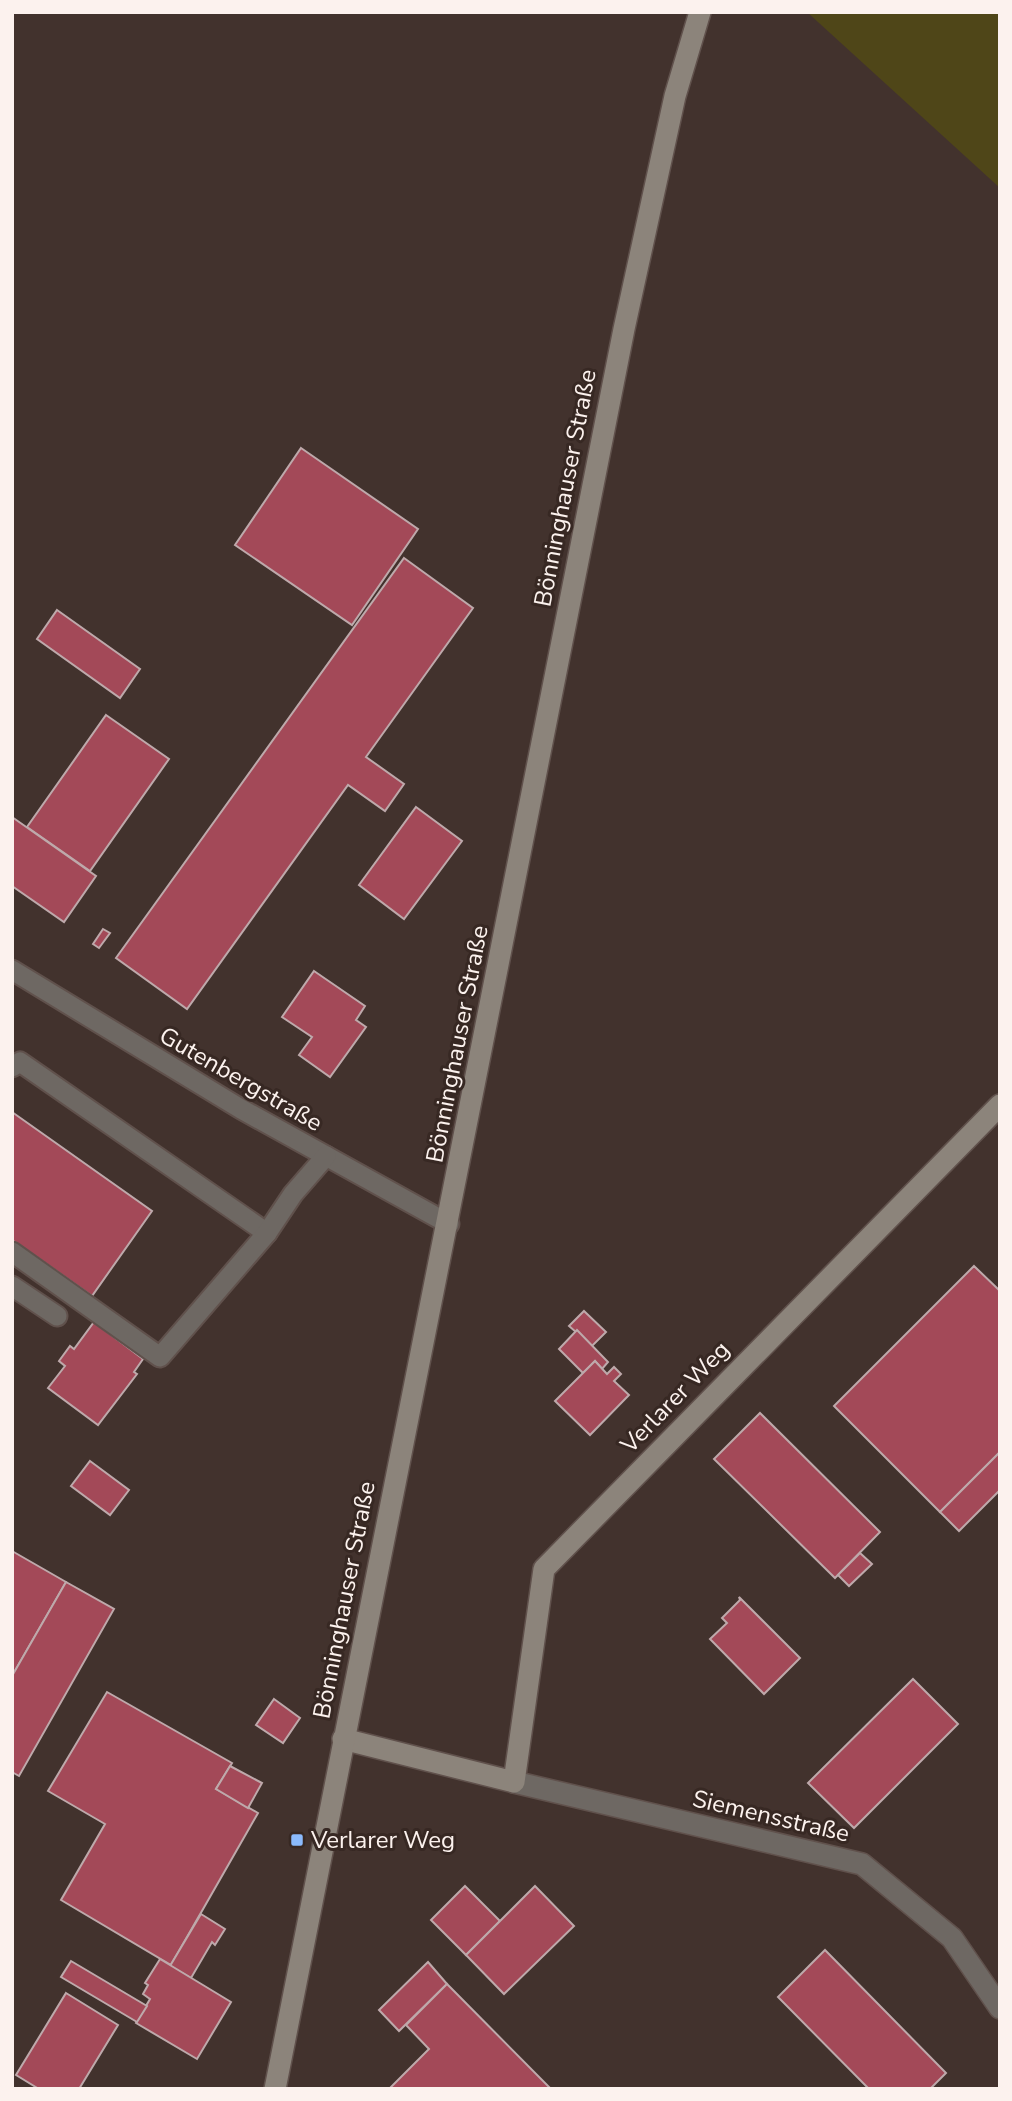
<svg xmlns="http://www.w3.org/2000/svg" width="1012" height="2101" font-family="'Nunito Sans',sans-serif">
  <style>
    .green { fill: #4f4618 }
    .building { fill: #a34958; stroke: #bea9ab; stroke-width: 2 }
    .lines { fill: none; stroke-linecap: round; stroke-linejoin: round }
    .lane-casing { stroke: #60514c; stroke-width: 23 }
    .street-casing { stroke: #60514c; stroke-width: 24 }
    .secondary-casing { stroke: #60514c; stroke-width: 24 }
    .lane { stroke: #6e6863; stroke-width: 19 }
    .street { stroke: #6e6863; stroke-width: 21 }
    .secondary { stroke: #8c847b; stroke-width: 21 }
    .poi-dot { fill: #8bbafc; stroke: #372823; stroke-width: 2.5 }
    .labels { text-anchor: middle; stroke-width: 6; stroke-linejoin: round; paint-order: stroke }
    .street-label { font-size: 24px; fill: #fcf2ee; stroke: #372823 }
    .poi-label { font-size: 24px; fill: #fcf2ee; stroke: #372823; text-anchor: start }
  </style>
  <rect width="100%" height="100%" fill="#42322d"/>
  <polygon class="green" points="807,12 1000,12 1000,188"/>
  <g class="building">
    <polygon points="301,448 418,529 352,625 235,545"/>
    <polygon points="404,558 473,608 366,757 404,784 385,811 348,785 187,1009 116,958"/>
    <polygon points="57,610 140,669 120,698 37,639"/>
    <polygon points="106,715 169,759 90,871 27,827"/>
    <polygon points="416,807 462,841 404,919 359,885"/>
    <polygon points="12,817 96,876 64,922 12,886"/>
    <polygon points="103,929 110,933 99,948 93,944"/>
    <polygon points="314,971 365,1006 356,1020 366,1027 330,1077 299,1055 312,1037 282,1017"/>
    <polygon points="12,1112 152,1211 92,1296 12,1240"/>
    <polygon points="974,1266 1000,1291 1000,1452 940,1512 834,1406"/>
    <polygon points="584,1311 606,1332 592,1346 569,1326"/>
    <polygon points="94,1322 143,1359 134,1372 137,1374 98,1425 48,1388 65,1366 59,1361 70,1346 74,1349"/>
    <polygon points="577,1330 608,1362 602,1369 595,1361 583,1373 559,1349"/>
    <polygon points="595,1361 607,1374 614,1367 621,1374 614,1381 629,1395 590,1435 555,1401"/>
    <polygon points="760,1413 880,1532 835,1578 714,1459"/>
    <polygon points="1000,1452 1000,1490 959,1531 940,1512"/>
    <polygon points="90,1461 129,1490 110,1515 71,1486"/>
    <polygon points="12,1551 66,1582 12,1676"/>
    <polygon points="860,1553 872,1564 849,1586 838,1575"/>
    <polygon points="66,1582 114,1609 19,1776 12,1772 12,1676"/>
    <polygon points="739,1597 800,1658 764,1694 710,1639 727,1623 722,1618 740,1600"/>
    <polygon points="913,1679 958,1724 854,1828 808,1783"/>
    <polygon points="107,1692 232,1763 216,1789 258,1813 171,1965 61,1900 105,1824 48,1791"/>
    <polygon points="274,1699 300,1718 283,1743 256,1725"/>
    <polygon points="230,1766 262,1783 248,1808 216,1789"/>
    <polygon points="465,1886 500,1921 466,1955 431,1920"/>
    <polygon points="535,1886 574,1926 504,1994 466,1955"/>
    <polygon points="201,1914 225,1929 215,1945 212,1942 191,1978 170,1966"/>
    <polygon points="825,1950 946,2073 930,2089 869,2089 778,1997"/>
    <polygon points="160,1959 231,2002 197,2059 136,2023 150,1999 143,1994 148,1985 145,1983"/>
    <polygon points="71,1961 147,2006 137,2022 61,1977"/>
    <polygon points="428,1962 447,1984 399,2031 379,2010"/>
    <polygon points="447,1984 551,2089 389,2089 429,2049 406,2025"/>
    <polygon points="66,1993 118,2025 79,2089 39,2089 16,2075"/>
  </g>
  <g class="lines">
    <defs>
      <g id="lane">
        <polyline points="12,970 241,1109 449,1224"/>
        <polyline points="12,1067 20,1062 267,1233"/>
        <polyline points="12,1252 160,1357 267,1233 293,1194 326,1156"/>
        <polyline points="12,1286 57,1316"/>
      </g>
      <polyline id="street" points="514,1782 862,1864 952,1938 1000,2008"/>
      <g id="secondary">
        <polyline points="343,1739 514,1782 544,1569 1000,1105"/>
        <polyline points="275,2089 624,329 675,96 700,12"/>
      </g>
    </defs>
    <use href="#lane" class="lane-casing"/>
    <use href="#street" class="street-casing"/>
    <use href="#secondary" class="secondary-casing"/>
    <use href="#lane" class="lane"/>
    <use href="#street" class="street"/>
    <use href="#secondary" class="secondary"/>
  </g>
  <rect class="poi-dot" x="290" y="1833" width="14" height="14" rx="3.5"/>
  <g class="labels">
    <g class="street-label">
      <text transform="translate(565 488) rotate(-79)" y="8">Bönninghauser Straße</text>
      <text transform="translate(457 1044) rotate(-79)" y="8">Bönninghauser Straße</text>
      <text transform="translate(241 1079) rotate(30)" y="8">Gutenbergstraße</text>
      <text transform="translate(675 1397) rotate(-46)" y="8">Verlarer Weg</text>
      <text transform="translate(344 1600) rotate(-79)" y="8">Bönninghauser Straße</text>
      <text transform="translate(771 1816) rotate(13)" y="8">Siemensstraße</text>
    </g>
    <g class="poi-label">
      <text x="311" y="1848">Verlarer Weg</text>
    </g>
  </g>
  <rect width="1012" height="2101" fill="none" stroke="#fcf2ee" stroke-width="28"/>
</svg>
